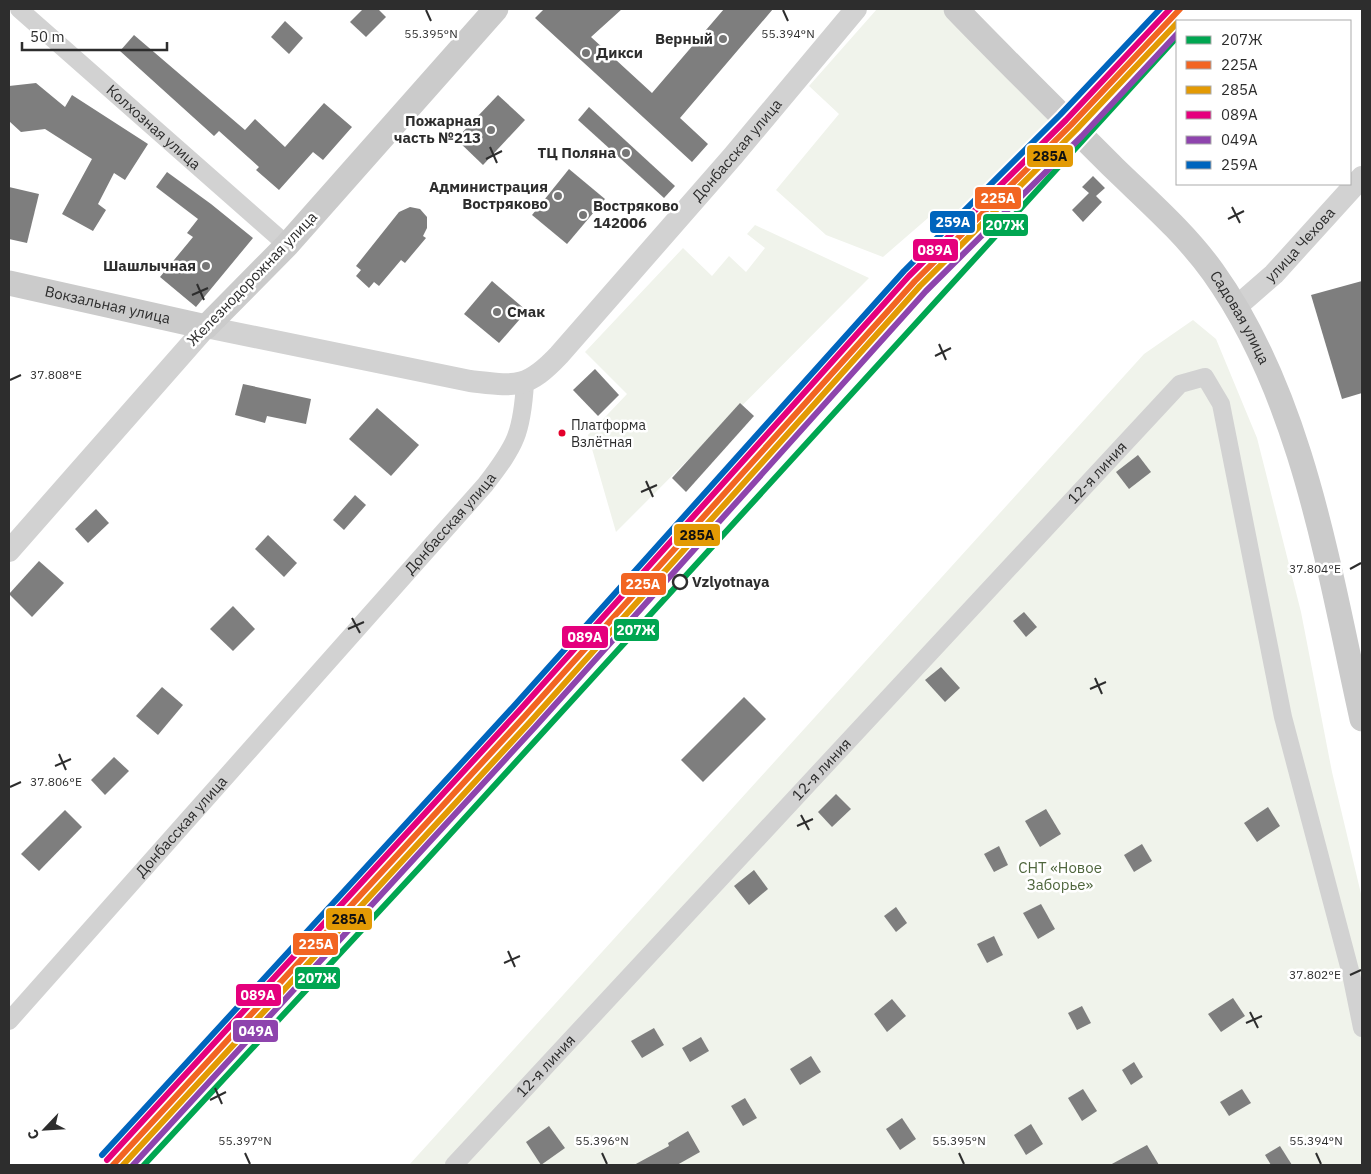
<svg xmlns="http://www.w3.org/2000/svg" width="1371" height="1174" font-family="'IBM Plex Sans',sans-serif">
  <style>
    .green { fill: #f0f3eb }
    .building { fill: #7e7e7e }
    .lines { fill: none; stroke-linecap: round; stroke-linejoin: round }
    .minor { stroke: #d2d2d2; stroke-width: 18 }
    .tertiary { stroke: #d2d2d2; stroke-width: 22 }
    .secondary { stroke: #cbcbcb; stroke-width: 25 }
    .rail-1-casing { stroke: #fff; stroke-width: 10 }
    .rail-2-casing { stroke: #fff; stroke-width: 10 }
    .rail-3-casing { stroke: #fff; stroke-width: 10 }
    .rail-4-casing { stroke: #fff; stroke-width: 10 }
    .rail-5-casing { stroke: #fff; stroke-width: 10 }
    .rail-6-casing { stroke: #fff; stroke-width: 10 }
    .rail-1 { stroke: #00a651; stroke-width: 6 }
    .rail-2 { stroke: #f26522; stroke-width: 6 }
    .rail-3 { stroke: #e39a04; stroke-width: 6 }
    .rail-4 { stroke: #e5007d; stroke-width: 6 }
    .rail-5 { stroke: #8e44ad; stroke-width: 6 }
    .rail-6 { stroke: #0065bd; stroke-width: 6 }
    .ticks { fill: none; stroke: #2d2d2d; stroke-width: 2 }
    .poi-dot { fill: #767676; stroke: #fff; stroke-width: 2 }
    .bus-dot { fill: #e4002b; stroke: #fff; stroke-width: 2 }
    .stop-dot { fill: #fff; stroke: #2d2d2d; stroke-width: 2.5 }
    .labels { text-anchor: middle; stroke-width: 5; stroke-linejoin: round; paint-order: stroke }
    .bus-label { font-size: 14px; fill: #2d2d2d; stroke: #fff; text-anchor: start }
    .poi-label { font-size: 15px; font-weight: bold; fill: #2d2d2d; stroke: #fff; text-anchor: end }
    .street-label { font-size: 15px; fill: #2d2d2d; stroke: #fff }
    .stop-label { font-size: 15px; font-weight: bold; fill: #2d2d2d; stroke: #fff; text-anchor: start }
    .park-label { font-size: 15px; fill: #4f663d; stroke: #fff }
    .ticks-label { font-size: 12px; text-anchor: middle; fill: #2d2d2d; stroke: #fff; stroke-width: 5; stroke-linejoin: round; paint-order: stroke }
    .line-badge { stroke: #fff; stroke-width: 2 }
    .badge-label { font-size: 14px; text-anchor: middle; font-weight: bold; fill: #fff }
    .pale-badge-label { font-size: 14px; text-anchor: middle; font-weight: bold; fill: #111 }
  </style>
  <rect width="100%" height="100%" fill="#fff"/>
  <g class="green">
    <polygon points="877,9 942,9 1056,120 946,239 928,218 883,257 826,235 776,190 839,114 809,86"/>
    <polygon points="755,225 869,278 616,532 588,435 627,394 585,352 683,248 712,276 729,256 746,272 765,248 747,234"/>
    <polygon points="1193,320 1216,339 1257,438 1301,612 1332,772 1362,898 1362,1165 409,1165 1144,354"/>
  </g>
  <g class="building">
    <polygon points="363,9 378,9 386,17 366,37 350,22"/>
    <polygon points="544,9 622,9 591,37 652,93 724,9 773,9 680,118 708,144 692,162 535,18"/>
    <polygon points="285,21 303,38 289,54 271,37"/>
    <polygon points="134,35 245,130 255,119 285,147 324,103 352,127 323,160 313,152 279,190 256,170 259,167 219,131 214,136 120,51"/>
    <polygon points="36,83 65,107 72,95 148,144 125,180 114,173 98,204 106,210 93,231 62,214 92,159 45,129 21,132 9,121 9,86"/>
    <polygon points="498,95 525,120 483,165 456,139"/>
    <polygon points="589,107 675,186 664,198 578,120"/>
    <polygon points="569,169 605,199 567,244 532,215"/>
    <polygon points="167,172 211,204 253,238 196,307 160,277 193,237 187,233 198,219 156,187"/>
    <polygon points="1093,176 1105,188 1096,196 1102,202 1083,222 1072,210 1089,193 1082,187"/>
    <polygon points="9,187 39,194 27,243 9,239"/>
    <polygon points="410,207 420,209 427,217 427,228 423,236 426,238 405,263 401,260 379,286 374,282 369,288 356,276 361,270 356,266 399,212"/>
    <polygon points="492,281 527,311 499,343 464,314"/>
    <polygon points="1362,281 1362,393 1342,399 1311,295"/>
    <polygon points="595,369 619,395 598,416 573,390"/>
    <polygon points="243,384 311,399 306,424 267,416 265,423 235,415"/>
    <polygon points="740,403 754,416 686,492 672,478"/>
    <polygon points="377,408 419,445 391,476 349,439"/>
    <polygon points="1138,455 1151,472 1129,489 1116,472"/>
    <polygon points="355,495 366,505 344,530 333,520"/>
    <polygon points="96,509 109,523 88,543 75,529"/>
    <polygon points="268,535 297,563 284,577 255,549"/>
    <polygon points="39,561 64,583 32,617 9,594"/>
    <polygon points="233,606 255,629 233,651 210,629"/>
    <polygon points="1024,612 1037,627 1026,637 1013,621"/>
    <polygon points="941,667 960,688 945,702 925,680"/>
    <polygon points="162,687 183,705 158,735 136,716"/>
    <polygon points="744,697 766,719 703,782 681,760"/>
    <polygon points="114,757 129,771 105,795 91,780"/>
    <polygon points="836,794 851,809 832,827 818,812"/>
    <polygon points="1268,807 1280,826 1257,842 1244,823"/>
    <polygon points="1046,809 1061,834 1040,847 1025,821"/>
    <polygon points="65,810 82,827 39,871 21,854"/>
    <polygon points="1142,844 1152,861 1134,872 1124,855"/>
    <polygon points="999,846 1008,865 994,872 984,854"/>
    <polygon points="754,870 768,889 749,905 734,886"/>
    <polygon points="1041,904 1055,929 1038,939 1023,913"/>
    <polygon points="896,907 907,923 896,932 884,916"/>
    <polygon points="994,936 1003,955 987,963 977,944"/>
    <polygon points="1233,998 1245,1016 1221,1032 1208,1014"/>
    <polygon points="892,999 906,1016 887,1032 874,1014"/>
    <polygon points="1082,1006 1091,1023 1077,1030 1068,1013"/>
    <polygon points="654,1028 664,1045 642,1058 631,1041"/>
    <polygon points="701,1037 709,1051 690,1062 682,1048"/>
    <polygon points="811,1056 821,1072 800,1085 790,1069"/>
    <polygon points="1134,1062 1143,1077 1131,1085 1122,1070"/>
    <polygon points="1083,1089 1097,1111 1082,1121 1068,1098"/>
    <polygon points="1242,1089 1251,1103 1229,1116 1220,1102"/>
    <polygon points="745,1098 757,1118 743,1126 731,1106"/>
    <polygon points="902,1118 916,1139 900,1150 886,1129"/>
    <polygon points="1031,1124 1043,1144 1026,1155 1014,1135"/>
    <polygon points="549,1126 565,1148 541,1165 526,1142"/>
    <polygon points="688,1131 700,1152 677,1165 634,1165 669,1146 668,1143"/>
    <polygon points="1147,1145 1159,1165 1110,1165"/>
    <polygon points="1280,1146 1292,1165 1271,1165 1265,1155"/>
  </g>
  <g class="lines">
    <g class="minor">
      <path id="s1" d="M19,9L287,245"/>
      <path id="s2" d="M9,1021L485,485C516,445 522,433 525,383"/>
      <path id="s3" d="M454,1165L1180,384L1205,377L1221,404L1283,717L1351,974L1362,1028"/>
    </g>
    <g class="tertiary">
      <path id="s4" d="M1235,308L1274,274L1362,177"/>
      <path id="s5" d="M9,551L206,327L470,381C515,386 526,390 559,355L733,156L856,9"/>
    </g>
    <g class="secondary">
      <path id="s6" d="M956,9C1008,63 1061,115 1114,168C1148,201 1185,233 1213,272C1303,398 1329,571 1362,719"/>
      <path id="s7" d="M9,283L206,327L287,245L496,9"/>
    </g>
    <defs>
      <polyline id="rail-1" points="144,1165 422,865 1177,37"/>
      <polyline id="rail-2" points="113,1165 524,717 915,281 1071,125 1180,9"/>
      <polyline id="rail-3" points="123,1165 530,722 920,286 1076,130 1177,23"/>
      <polyline id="rail-4" points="107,1160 518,712 909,276 1066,120 1170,9"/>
      <polyline id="rail-5" points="133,1165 535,727 926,291 1082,136 1177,34"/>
      <polyline id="rail-6" points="102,1155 513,707 904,271 1060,115 1160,9"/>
    </defs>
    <use href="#rail-1" class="rail-1-casing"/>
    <use href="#rail-2" class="rail-2-casing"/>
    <use href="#rail-3" class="rail-3-casing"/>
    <use href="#rail-4" class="rail-4-casing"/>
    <use href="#rail-5" class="rail-5-casing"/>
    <use href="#rail-6" class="rail-6-casing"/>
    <use href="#rail-1" class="rail-1"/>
    <use href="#rail-2" class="rail-2"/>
    <use href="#rail-3" class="rail-3"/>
    <use href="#rail-4" class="rail-4"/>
    <use href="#rail-5" class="rail-5"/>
    <use href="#rail-6" class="rail-6"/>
  </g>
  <path class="ticks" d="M426,10L431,21M783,10L788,21M490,147L497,163M486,159L502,151M1232,207L1240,223M1228,219L1244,211M197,284L204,300M192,295L208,288M939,344L946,360M935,356L951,348M10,380L21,375M646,481L653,497M641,492L657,485M1350,569L1361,563M352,618L360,633M348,629L364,622M1095,678L1102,694M1090,689L1106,682M59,754L66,770M55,766L71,759M10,787L21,782M801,815L809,830M797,826L813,819M508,951L515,967M504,963L520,956M1350,975L1361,970M1250,1012L1258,1028M1246,1023L1262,1016M215,1088L222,1104M210,1100L226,1092M245,1153L250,1164M602,1153L607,1164M959,1153L964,1164M1316,1153L1321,1164"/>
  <g class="poi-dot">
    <circle cx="723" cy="39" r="5"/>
    <circle cx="586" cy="53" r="5"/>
    <circle cx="491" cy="130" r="5"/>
    <circle cx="626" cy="153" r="5"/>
    <circle cx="558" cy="196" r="5"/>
    <circle cx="583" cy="215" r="5"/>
    <circle cx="206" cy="266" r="5"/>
    <circle cx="497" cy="312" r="5"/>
  </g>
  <circle class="bus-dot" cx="562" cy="433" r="4.5"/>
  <circle class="stop-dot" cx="680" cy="582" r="7"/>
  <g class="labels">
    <g class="bus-label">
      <text x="571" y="430">Платформа<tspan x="571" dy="17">Взлётная</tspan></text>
    </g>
    <g class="poi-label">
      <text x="713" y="44">Верный</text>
      <text x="596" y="58" text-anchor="start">Дикси</text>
      <text x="481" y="126">Пожарная<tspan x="481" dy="17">часть №213</tspan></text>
      <text x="616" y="158">ТЦ Поляна</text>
      <text x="548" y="192">Администрация<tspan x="548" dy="17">Востряково</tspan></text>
      <text x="593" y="211" text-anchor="start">Востряково<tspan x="593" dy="17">142006</tspan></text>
      <text x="196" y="271">Шашлычная</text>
      <text x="507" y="317" text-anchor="start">Смак</text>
    </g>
    <g class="street-label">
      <text dy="5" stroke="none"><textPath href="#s1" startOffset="179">Колхозная улица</textPath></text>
      <text dy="5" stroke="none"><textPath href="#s5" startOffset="938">Донбасская улица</textPath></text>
      <text dy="5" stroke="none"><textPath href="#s4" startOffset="91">улица Чехова</textPath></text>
      <text transform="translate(252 279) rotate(-46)" y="5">Железнодорожная улица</text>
      <text dy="5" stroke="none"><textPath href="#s7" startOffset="101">Вокзальная улица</textPath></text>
      <text dy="5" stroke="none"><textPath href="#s6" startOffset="421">Садовая улица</textPath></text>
      <text dy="5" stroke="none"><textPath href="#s3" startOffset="945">12-я линия</textPath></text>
      <text dy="5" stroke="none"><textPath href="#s2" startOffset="665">Донбасская улица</textPath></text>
      <text dy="5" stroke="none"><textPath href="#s3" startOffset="540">12-я линия</textPath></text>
      <text dy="5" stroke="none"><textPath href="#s2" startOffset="260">Донбасская улица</textPath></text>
      <text dy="5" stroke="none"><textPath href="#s3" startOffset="135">12-я линия</textPath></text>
    </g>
    <g class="stop-label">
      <text x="692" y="587">Vzlyotnaya</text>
    </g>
    <g class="park-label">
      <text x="1060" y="873">СНТ «Новое<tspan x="1060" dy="17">Заборье»</tspan></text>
    </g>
  </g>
  <g class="ticks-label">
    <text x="431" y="38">55.395°N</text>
    <text x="788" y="38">55.394°N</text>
    <text x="56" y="379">37.808°E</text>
    <text x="1315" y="573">37.804°E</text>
    <text x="56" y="786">37.806°E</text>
    <text x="1315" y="979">37.802°E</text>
    <text x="245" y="1145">55.397°N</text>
    <text x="602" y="1145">55.396°N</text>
    <text x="959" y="1145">55.395°N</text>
    <text x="1316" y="1145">55.394°N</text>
  </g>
  <g class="line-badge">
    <rect x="1026" y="144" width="48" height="24" rx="5" fill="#e39a04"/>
    <rect x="974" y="186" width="48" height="24" rx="5" fill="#f26522"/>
    <rect x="929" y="210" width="47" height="24" rx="5" fill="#0065bd"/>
    <rect x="982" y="213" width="47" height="24" rx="5" fill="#00a651"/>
    <rect x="912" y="238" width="47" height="24" rx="5" fill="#e5007d"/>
    <rect x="673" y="523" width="48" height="24" rx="5" fill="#e39a04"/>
    <rect x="620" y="572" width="47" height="24" rx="5" fill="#f26522"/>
    <rect x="613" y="618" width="47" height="24" rx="5" fill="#00a651"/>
    <rect x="561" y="625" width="48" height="24" rx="5" fill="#e5007d"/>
    <rect x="325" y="907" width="48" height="24" rx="5" fill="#e39a04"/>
    <rect x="292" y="932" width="47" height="24" rx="5" fill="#f26522"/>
    <rect x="294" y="966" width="47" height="24" rx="5" fill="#00a651"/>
    <rect x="235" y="983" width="47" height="24" rx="5" fill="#e5007d"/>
    <rect x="232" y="1019" width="47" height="24" rx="5" fill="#8e44ad"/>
  </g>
  <g class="badge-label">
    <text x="998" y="203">225А</text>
    <text x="953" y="227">259А</text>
    <text x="1005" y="230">207Ж</text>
    <text x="935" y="255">089А</text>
    <text x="643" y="589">225А</text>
    <text x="636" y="635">207Ж</text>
    <text x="585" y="642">089А</text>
    <text x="316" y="949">225А</text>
    <text x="317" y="983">207Ж</text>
    <text x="258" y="1000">089А</text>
    <text x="256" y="1036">049А</text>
  </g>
  <g class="pale-badge-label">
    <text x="1050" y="161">285А</text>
    <text x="697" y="540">285А</text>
    <text x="349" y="924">285А</text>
  </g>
  <rect width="1371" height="1174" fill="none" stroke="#2d2d2d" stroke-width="20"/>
  <rect x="1176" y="20" width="175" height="165" fill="#ffffff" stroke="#ababab"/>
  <rect x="1186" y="36" width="25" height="8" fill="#00a651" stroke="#ababab"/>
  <text x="1221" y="45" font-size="15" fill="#2d2d2d">207Ж</text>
  <rect x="1186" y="61" width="25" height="8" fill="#f26522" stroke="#ababab"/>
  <text x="1221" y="70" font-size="15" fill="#2d2d2d">225А</text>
  <rect x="1186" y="86" width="25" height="8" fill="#e39a04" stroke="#ababab"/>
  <text x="1221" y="95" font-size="15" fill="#2d2d2d">285А</text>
  <rect x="1186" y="111" width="25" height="8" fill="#e5007d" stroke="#ababab"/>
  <text x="1221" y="120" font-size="15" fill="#2d2d2d">089А</text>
  <rect x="1186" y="136" width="25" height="8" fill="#8e44ad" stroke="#ababab"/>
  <text x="1221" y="145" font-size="15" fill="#2d2d2d">049А</text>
  <rect x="1186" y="161" width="25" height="8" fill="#0065bd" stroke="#ababab"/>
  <text x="1221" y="170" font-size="15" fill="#2d2d2d">259А</text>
  <g transform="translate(45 1129) rotate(245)" stroke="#ffffff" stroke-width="4" paint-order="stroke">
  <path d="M0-4L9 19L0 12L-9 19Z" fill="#2d2d2d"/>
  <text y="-8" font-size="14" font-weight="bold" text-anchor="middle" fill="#2d2d2d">С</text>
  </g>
  <path d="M22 42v8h145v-8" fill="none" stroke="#2d2d2d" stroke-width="2.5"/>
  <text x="30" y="42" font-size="15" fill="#2d2d2d" stroke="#ffffff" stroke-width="4" paint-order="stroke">50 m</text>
</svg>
